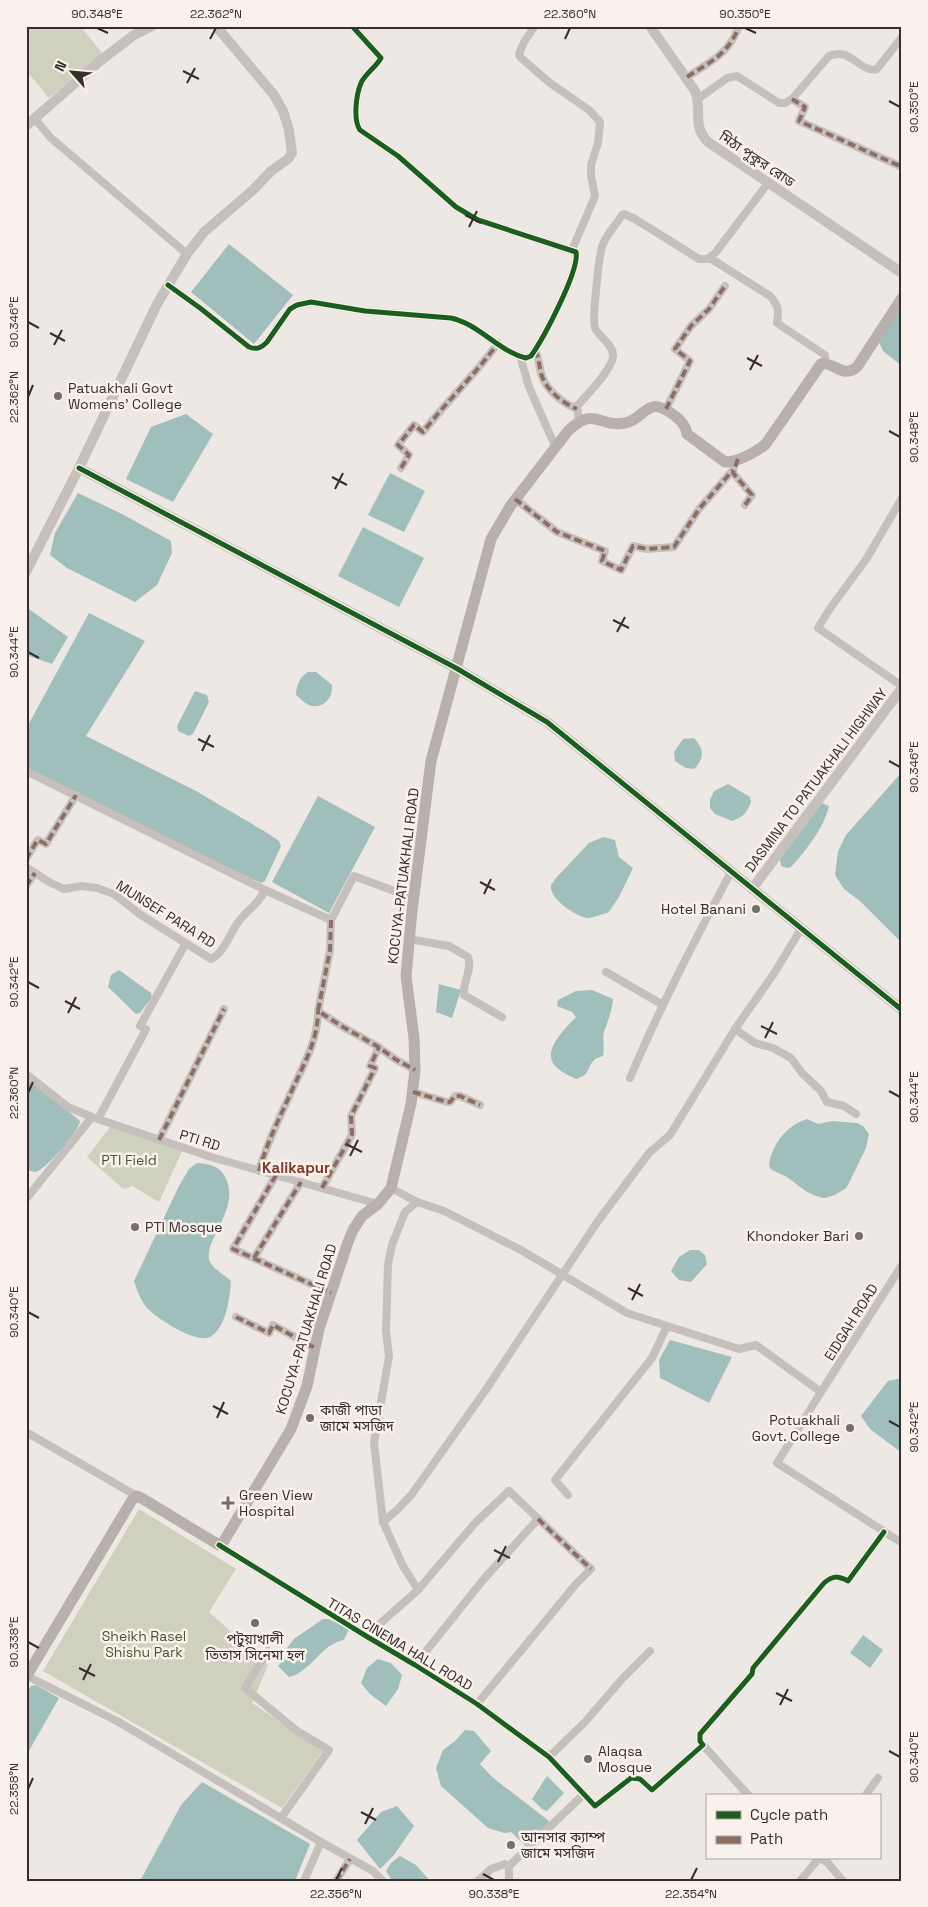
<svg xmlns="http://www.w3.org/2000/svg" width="928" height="1907" font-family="'Space Grotesk','Noto Sans Bengali',sans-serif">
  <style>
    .green { fill: #cfd1be }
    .water { fill: #a0bebb }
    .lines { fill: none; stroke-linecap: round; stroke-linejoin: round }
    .minor { stroke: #c6c0bc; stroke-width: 8 }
    .tertiary { stroke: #c6c0bc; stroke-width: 10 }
    .secondary { stroke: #b7b0ac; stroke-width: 11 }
    .quiet { stroke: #8d6e63; stroke-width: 4; stroke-dasharray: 8 4; stroke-linecap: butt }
    .cycleway-casing { stroke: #f9f1eb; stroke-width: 8 }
    .cycleway { stroke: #1b5e20; stroke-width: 5 }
    .ticks { fill: none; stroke: #372d2a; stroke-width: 2 }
    .poi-dot { fill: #776e6b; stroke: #f9f1eb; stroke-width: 2 }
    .labels { text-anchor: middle; stroke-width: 5; stroke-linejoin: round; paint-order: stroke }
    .street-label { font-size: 14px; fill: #372d2a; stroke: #f9f1eb }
    .poi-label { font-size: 14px; fill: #372d2a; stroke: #f9f1eb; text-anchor: start }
    .park-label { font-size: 14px; fill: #49542f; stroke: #f9f1eb }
    .neighbourhood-label { font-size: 15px; font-weight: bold; fill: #813628; stroke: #f9f1eb }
    .neatline { fill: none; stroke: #372d2a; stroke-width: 2 }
    .ticks-label { font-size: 12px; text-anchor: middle; fill: #372d2a }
  </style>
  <rect width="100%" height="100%" fill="#ede8e3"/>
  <g class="green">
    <polygon points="26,26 80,26 103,54 49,98 26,70 30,67 26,63"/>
    <polygon points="111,1126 182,1151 159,1202 132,1186 125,1189 122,1188 87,1157"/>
    <polygon points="139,1509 236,1569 209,1612 268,1665 252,1703 323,1751 282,1808 43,1671"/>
  </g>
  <g class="water">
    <polygon points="229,244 293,295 254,344 191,292"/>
    <polygon points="902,303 902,366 883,351 879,342"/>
    <polygon points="186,414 213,434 173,502 126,479 151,427"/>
    <polygon points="390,473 425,491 404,532 368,515"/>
    <polygon points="78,493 122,514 171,541 172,553 157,585 135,602 67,568 50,555 55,533"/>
    <polygon points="363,527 424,558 399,607 338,576"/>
    <polygon points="26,607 68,637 52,664 26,655"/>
    <polygon points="89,613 145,641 86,736 196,791 269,834 279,841 281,846 265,881 261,883 120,817 26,770 26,729"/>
    <path d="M308,672H316L332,685C333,698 323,710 309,705C304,703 300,698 296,695C296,685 300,677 308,672Z"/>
    <polygon points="195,691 207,695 209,702 193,734 189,736 178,731 177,726"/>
    <path d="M694,738C704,749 705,758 694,769L686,768L675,761L674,752L683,739Z"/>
    <polygon points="902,772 902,943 860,901 844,889 835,875 838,851 846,835"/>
    <path d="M728,784L750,797L751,802C747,813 743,817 732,821L715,814L710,808V800L714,791Z"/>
    <polygon points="318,796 375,827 329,913 272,882"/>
    <path d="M822,803L829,806C824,828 806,850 791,867L787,868L781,866L780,859Z"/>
    <path d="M603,837L615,840L619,857L633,868L619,897L608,913C602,914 595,917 589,918C578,918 549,899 551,886C551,884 554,882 555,879L589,843Z"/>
    <polygon points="119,970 151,993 152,997 140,1013 136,1014 108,987 111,975"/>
    <polygon points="439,984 461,990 452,1018 436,1012"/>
    <path d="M592,990L613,999C612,1012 608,1020 604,1032C602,1038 605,1046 603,1056C600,1057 596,1058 594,1060C586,1069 591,1074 576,1079C570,1076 561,1072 556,1067C540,1051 566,1028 576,1017L572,1012L557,1006L558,1000L576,991Z"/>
    <path d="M26,1076L80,1121C79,1131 48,1166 38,1171C34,1173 30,1171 26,1169Z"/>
    <path d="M807,1119L818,1124L832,1121L857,1123L863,1126L869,1134L866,1148L849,1183L846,1188L835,1195L824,1198L816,1196L807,1192L787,1177L772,1170L769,1166C771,1145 787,1125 807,1119Z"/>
    <path d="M197,1163C212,1164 222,1167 227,1181C238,1210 205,1240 209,1259C211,1268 225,1275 231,1281C230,1298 226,1328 210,1337C196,1344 158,1319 148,1309C141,1301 137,1291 134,1281L179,1186L189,1169Z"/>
    <polygon points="690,1250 699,1250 705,1255 707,1264 691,1282 679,1280 671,1271 679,1257"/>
    <polygon points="670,1340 732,1357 709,1403 660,1378 659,1360"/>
    <polygon points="902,1378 902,1453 870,1429 861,1416 888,1381"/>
    <path d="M323,1619H328L349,1629L344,1640C321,1644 311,1672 289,1677L278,1666L287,1656L284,1652L294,1639Z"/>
    <polygon points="863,1635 883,1650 870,1668 850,1653"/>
    <polygon points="378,1659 391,1663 402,1675 398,1689 386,1706 370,1694 361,1683 367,1668"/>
    <polygon points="36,1685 59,1698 26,1756 26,1693 31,1686"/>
    <polygon points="465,1730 474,1731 491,1751 480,1764 492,1777 549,1821 547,1825 526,1846 511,1832 504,1833 488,1828 441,1786 436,1768 443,1750 455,1741"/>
    <polygon points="547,1776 564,1793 547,1811 542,1809 532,1799"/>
    <polygon points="202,1782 310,1844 295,1881 140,1881 181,1805"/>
    <polygon points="397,1806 414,1826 394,1855 380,1869 357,1840 381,1812"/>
    <polygon points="400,1856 416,1865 430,1881 392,1881 386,1871 391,1863"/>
  </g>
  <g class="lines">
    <g class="minor">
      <polyline points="535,26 524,42 519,54 520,57 550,83 589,110 600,122 598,143 591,165 591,176 595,196 572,250"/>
      <path d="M687,77C710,62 729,54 739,26"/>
      <path d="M698,99L727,78L737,76L779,103H785L792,99L829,56C852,47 859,73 877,69L902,37"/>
      <polyline points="792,99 805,107 799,121 902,167"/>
      <polyline points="34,118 51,138 187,254"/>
      <path d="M710,258L770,296C779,306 779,311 777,323L825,355V363"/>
      <path d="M168,285L200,308L249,347C257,350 261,348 267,342L290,309L297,305L311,302L365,311L451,318C479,324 498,351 526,358L531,356C543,339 580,270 576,252L478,220L456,207L398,156L360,130C353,120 356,95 361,83C365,74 376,67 381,58L352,26"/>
      <path d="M535,350C539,358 539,365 541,373C545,389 562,403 577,409"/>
      <polyline points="520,356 529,387 555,446"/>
      <polyline points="666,409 690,361 675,349 691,326 709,309 725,286"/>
      <path d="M579,421L577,406C587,395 612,370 613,356C614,345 599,337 595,328C592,321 599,252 603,244C607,234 616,225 622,215L624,214L635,219L699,259H708L716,252L768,183"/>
      <polyline points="734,467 733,473 752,495 745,505"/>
      <path d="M401,468L409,455L398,445L414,425L423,432C447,401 475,375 498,343"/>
      <polyline points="902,498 867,558 829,610 818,628 902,686"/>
      <polyline points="515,499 557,532 605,551 602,561 621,570 633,546 647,549 674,547 699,509 733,470"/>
      <polyline points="26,771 265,890 331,920 354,876 413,898"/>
      <polyline points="26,859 37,841 38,840 46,844 76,795"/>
      <path d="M26,867L49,882L64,889L82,886L97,888L114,894L141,915L211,959C224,953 229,935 237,924C246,910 257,907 265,890"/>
      <polyline points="26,886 35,873"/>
      <polyline points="331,920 330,950 318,1011 343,1027 377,1046 395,1059 415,1070"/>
      <path d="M409,939L449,946L468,957C473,969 462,983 464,995L502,1017"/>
      <polyline points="606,972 663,1005"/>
      <polyline points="735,1029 755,1043 773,1048 791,1058 802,1073 821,1091 827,1102 844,1106 856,1114"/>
      <polyline points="26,1074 68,1107 92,1117 211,1157 378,1204"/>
      <path d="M630,1078C660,1007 695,940 731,872"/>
      <polyline points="413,1092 447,1102 450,1102 455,1096 460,1096 480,1105"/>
      <polyline points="98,1119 143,1035 146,1029 140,1026 186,943"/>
      <polyline points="159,1140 224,1009"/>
      <path d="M259,1171C267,1142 281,1115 293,1088C305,1062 318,1039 318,1011"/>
      <polyline points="276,1175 233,1249 331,1293"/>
      <polyline points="322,1188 349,1140 352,1134 351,1116 375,1068 370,1066 379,1047"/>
      <polyline points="391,1188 417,1202 444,1211 521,1250 627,1313 739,1349 756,1345 821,1392 777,1463 902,1543"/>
      <polyline points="26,1199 92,1117"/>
      <polyline points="417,1202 405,1212 392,1245 388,1264 386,1331 389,1356 374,1443 383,1522 403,1566 418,1590"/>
      <polyline points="254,1258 301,1182"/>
      <polyline points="236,1317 269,1333 273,1325 315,1348"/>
      <polyline points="821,1392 902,1265"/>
      <polyline points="26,1432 137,1496"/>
      <polyline points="568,1495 555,1480 652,1358 667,1326"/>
      <polyline points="383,1522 398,1509 412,1494 485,1391 598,1221 649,1153 670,1135 735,1029 773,975 801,929"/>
      <path d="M219,1545L366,1636L415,1665L477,1704L549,1757L595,1806L631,1778L640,1779L652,1790L703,1745L700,1741V1734L752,1674L753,1668L824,1583C833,1575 838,1576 848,1581L884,1532"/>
      <polyline points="366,1636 418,1590 475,1523 509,1491 591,1569 576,1584 477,1704"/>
      <polyline points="268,1651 245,1688 297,1731 329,1750 281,1818"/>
      <polyline points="415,1665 483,1580 538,1519"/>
      <polyline points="27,1676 117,1721 321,1842 304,1881"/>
      <polyline points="703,1745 749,1796"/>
      <polyline points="549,1757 585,1722 622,1679 650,1651"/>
      <polyline points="865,1796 878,1778"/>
      <polyline points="321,1842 373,1871 383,1881"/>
      <polyline points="820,1858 827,1862 843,1881"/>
      <polyline points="336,1881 350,1859"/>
      <polyline points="478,1881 491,1869 505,1864 509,1866"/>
      <polyline points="509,1881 509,1866 584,1794"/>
      <polyline points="800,1881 819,1858"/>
    </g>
    <g class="tertiary">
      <path d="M650,26L695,91C703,110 691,125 708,142L902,273"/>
      <polyline points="26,126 100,61 134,35 152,26"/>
      <polyline points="79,468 456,668 547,722 902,1010"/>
      <polyline points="26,572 79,468 157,304 187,254 204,232 253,190 271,171 288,159 292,153 289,130 283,111 274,95 216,26"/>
      <polyline points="752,889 902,688"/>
    </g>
    <path class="secondary" d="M26,1677L132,1500L137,1496L143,1499L219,1545L224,1541L291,1429L307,1386L319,1329L348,1242L353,1230L362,1216L378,1204L391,1188L411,1104L415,1070L414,1038L406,976L412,911L431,761L491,539L511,505L568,431C596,405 597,428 625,423C647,419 645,393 675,416C682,421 686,426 687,434L725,462C738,462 755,452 765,445L821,364C836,362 842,379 857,367L902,298"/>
    <g class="quiet">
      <path d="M687,77C710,62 729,54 739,26"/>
      <polyline points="792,99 805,107 799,121 902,167"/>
      <path d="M535,350C539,358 539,365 541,373C545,389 562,403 577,409"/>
      <polyline points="666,409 690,361 675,349 691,326 709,309 725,286"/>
      <polyline points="738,459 733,473 752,495 745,505"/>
      <path d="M401,468L409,455L398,445L414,425L423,432C447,401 475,375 498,343"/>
      <polyline points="515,499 557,532 605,551 602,561 621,570 633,546 647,549 674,547 699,509 733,470"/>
      <polyline points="26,859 37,841 38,840 46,844 76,795"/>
      <polyline points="26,886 35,873"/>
      <polyline points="331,920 330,950 318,1011 343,1027 377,1046 395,1059 415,1070"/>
      <polyline points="413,1092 447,1102 450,1102 455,1096 460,1096 480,1105"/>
      <polyline points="159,1140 224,1009"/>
      <path d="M259,1171C267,1142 281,1115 293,1088C305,1062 318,1039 318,1011"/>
      <polyline points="276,1175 233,1249 331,1293"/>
      <polyline points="322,1188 349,1140 352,1134 351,1116 375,1068 370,1066 379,1047"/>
      <polyline points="254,1258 301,1182"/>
      <polyline points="236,1317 269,1333 273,1325 315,1348"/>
      <polyline points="538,1519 591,1569"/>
      <polyline points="336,1881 350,1859"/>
    </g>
    <defs>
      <g id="cycleway">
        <path d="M168,285L200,308L249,347C257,350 261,348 267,342L290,309L297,305L311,302L365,311L451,318C479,324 498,351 526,358L531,356C543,339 580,270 576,252L478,220L456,207L398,156L360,130C353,120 356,95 361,83C365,74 376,67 381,58L352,26"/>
        <polyline points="79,468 456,668 547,722 902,1010"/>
        <path d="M219,1545L366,1636L415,1665L477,1704L549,1757L595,1806L631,1778L640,1779L652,1790L703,1745L700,1741V1734L752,1674L753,1668L824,1583C833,1575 838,1576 848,1581L884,1532"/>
      </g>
    </defs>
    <use href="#cycleway" class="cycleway-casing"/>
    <use href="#cycleway" class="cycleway"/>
  </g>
  <path class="ticks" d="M97,28L108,33M745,28L756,33M210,39L216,28M565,39L570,28M183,71L199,79M187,83L195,68M889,101L900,107M465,215L481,223M469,227L477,211M28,322L39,328M50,333L65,341M54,345L62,330M747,358L762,366M750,370L758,355M28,397L33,385M889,431L900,437M332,477L347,485M335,489L343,473M613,620L629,628M617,632L625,617M28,652L39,658M198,739L214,747M202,751L210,735M889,761L900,767M480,882L495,890M484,894L491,879M28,982L39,988M65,1001L80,1009M68,1013L76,997M761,1026L777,1034M765,1038L773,1022M889,1091L900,1097M28,1093L33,1082M346,1144L362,1152M350,1156L358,1140M628,1288L643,1296M632,1300L640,1284M28,1312L39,1318M213,1406L228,1414M217,1418L224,1402M889,1421L900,1427M494,1550L510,1558M498,1562L506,1546M28,1642L39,1648M79,1668L95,1676M83,1680L91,1664M776,1693L792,1701M780,1705L788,1689M889,1751L900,1757M28,1789L33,1778M361,1812L376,1820M365,1824L373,1808M483,1874L494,1880M336,1880L342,1868M691,1880L697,1868"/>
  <g class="poi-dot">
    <circle cx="58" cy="396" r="5"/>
    <circle cx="756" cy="909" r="5"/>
    <circle cx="135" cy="1227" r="5"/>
    <circle cx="859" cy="1236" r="5"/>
    <circle cx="310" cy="1418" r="5"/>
    <circle cx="850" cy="1428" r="5"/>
    <path d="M225.5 1495.5h5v5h5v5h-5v5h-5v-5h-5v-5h5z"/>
    <circle cx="255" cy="1623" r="5"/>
    <circle cx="588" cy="1759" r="5"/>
    <circle cx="511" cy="1845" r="5"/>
  </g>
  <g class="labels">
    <g class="street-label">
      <text transform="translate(757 159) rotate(34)" y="5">মিঠা পুকুর রোড</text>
      <text transform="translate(816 780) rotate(-53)" y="5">DASMINA TO PATUAKHALI HIGHWAY</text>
      <text transform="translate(403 876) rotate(-83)" y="5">KOCUYA-PATUAKHALI ROAD</text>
      <text transform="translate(166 914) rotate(32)" y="5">MUNSEF PARA RD</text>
      <text transform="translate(200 1140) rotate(17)" y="5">PTI RD</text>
      <text transform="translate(851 1322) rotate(-58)" y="5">EIDGAH ROAD</text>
      <text transform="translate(306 1329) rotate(-73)" y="5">KOCUYA-PATUAKHALI ROAD</text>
      <text transform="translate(400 1644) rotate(31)" y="5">TITAS CINEMA HALL ROAD</text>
    </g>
    <g class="poi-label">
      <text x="68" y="393">Patuakhali Govt<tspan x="68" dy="16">Womens' College</tspan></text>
      <text x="746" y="914" text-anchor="end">Hotel Banani</text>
      <text x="145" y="1232">PTI Mosque</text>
      <text x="849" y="1241" text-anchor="end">Khondoker Bari</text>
      <text x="320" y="1415">কাজী পাড়া<tspan x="320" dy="16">জামে মসজিদ</tspan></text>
      <text x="840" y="1425" text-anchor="end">Potuakhali<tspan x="840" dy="16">Govt. College</tspan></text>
      <text x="239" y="1500">Green View<tspan x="239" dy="16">Hospital</tspan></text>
      <text x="255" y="1644" text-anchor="middle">পটুয়াখালী<tspan x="255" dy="16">তিতাস সিনেমা হল</tspan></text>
      <text x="598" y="1756">Alaqsa<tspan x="598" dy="16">Mosque</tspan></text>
      <text x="521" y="1842">আনসার ক্যাম্প<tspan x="521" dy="16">জামে মসজিদ</tspan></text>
    </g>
    <g class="park-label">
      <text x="129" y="1165">PTI Field</text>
      <text x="144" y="1641">Sheikh Rasel<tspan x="144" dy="16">Shishu Park</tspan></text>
    </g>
    <g class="neighbourhood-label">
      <text x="296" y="1173">Kalikapur</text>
    </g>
  </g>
  <rect width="928" height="1907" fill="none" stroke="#f9f1eb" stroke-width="55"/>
  <rect x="706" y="1794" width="175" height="65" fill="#f9f1eb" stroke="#aba39e"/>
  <rect x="716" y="1811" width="25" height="8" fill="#1b5e20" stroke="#aba39e"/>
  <text x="750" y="1820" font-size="15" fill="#372d2a">Cycle path</text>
  <rect x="716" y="1836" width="25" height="8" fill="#8d6e63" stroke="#aba39e"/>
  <text x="750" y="1844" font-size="15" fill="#372d2a">Path</text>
  <g transform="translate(72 72) rotate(297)" stroke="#f9f1eb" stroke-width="4" paint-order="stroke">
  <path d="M0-4L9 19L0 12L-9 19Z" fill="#372d2a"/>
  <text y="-8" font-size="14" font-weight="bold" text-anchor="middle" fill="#372d2a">N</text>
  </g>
  <rect x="28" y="28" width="872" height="1852" class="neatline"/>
  <g class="ticks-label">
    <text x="97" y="18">90.348°E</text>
    <text x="216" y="18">22.362°N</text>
    <text x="570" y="18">22.360°N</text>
    <text x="745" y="18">90.350°E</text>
    <text transform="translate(914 107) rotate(-90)" y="4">90.350°E</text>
    <text transform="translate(14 322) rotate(-90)" y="4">90.346°E</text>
    <text transform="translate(14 397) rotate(-90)" y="4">22.362°N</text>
    <text transform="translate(914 437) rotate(-90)" y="4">90.348°E</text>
    <text transform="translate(14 652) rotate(-90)" y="4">90.344°E</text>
    <text transform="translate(914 767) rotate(-90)" y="4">90.346°E</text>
    <text transform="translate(14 982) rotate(-90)" y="4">90.342°E</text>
    <text transform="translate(14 1093) rotate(-90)" y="4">22.360°N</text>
    <text transform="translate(914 1097) rotate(-90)" y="4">90.344°E</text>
    <text transform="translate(14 1312) rotate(-90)" y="4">90.340°E</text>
    <text transform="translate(914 1427) rotate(-90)" y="4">90.342°E</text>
    <text transform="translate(14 1642) rotate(-90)" y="4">90.338°E</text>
    <text transform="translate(914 1757) rotate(-90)" y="4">90.340°E</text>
    <text transform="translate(14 1789) rotate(-90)" y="4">22.358°N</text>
    <text x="336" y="1898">22.356°N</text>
    <text x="494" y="1898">90.338°E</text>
    <text x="691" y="1898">22.354°N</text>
  </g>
</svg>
